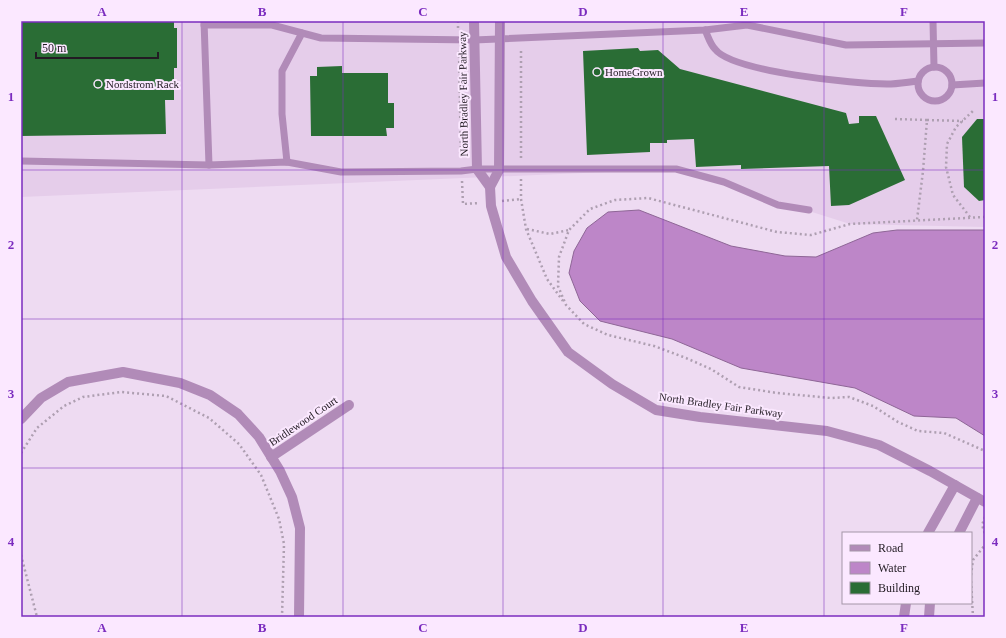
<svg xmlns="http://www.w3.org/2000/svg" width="1006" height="638" font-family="Georgia,serif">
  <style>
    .built { fill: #e5cdea }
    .water { fill: #bd86c8; stroke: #8e6696 }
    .building { fill: #2a6d35 }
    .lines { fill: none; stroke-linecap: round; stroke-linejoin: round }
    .path { stroke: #ae9fb1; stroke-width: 2.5; stroke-dasharray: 2 3; stroke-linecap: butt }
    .service { stroke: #b18bb8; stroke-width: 7 }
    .minor { stroke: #b18bb8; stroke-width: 10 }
    .grid { fill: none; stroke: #7b2cbf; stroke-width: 1; stroke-opacity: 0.55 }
    .poi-dot { fill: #256730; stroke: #fbe8ff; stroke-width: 1.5 }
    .labels { text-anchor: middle; stroke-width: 4; stroke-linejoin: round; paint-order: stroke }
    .poi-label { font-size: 11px; fill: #221b23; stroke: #fbe8ff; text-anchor: start }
    .street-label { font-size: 11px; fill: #221b23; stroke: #fbe8ff }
    .neatline { fill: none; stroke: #7b2cbf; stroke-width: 1.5 }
    .grid-label { font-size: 13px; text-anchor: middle; font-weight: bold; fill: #7b2cbf }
  </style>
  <rect width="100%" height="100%" fill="#eedbf2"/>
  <polygon class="built" points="21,21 985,21 985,227 850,224 676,169 21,197"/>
  <polygon class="water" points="639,210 731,246 785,256 816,257 873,233 897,230 985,230 985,436 956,418 914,416 855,388 741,368 672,339 600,321 580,301 569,273 574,251 587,228 608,212"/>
  <g class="building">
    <polygon points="21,21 174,21 174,28 177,28 177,68 174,68 174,100 165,100 166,134 21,136"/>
    <polygon points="638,48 640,51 658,50 680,69 846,113 849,124 859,123 859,116 876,116 905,180 849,205 831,206 829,166 741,169 741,165 696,167 694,139 667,140 667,143 650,143 650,152 587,155 583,51"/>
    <polygon points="342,66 342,73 388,73 388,103 394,103 394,128 386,128 387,136 311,136 310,76 317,76 317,67"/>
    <polygon points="977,119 985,119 985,200 979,201 964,187 962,137"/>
  </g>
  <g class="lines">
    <g class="path">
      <polyline points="458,21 458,28"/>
      <polyline points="459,51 461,160"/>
      <polyline points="895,119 927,120 923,171 917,220"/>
      <polyline points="927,120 963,121"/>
      <polyline points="521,158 521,49"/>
      <polyline points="521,179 521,199 526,229 547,279 563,301"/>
      <polyline points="462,181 463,204 479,203"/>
      <polyline points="502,201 521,199"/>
      <polyline points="970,217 953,195 946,167 947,144 956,127 974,110"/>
      <polyline points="985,217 850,224 811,235 777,232 648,198 615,200 590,209 569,230 559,257 558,286 566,305 584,324 608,335 654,346 686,358 711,369 739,387 777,393 831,398 849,397 873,406 898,422 918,431 944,433 985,451"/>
      <polyline points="527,229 550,234 569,230"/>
      <polyline points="21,453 37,428 64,406 83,397 121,392 166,396 209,418 239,444 261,475 279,519 284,544 282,617"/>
      <polyline points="985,517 982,525 985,534"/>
      <polyline points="21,555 37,617"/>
      <polyline points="971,575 973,560 985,545"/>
      <polyline points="971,581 973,617"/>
    </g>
    <g class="service">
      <polyline points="204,21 209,165 287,162 341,172 461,171 477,169 676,169 724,182 778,205 809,210"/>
      <polyline points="933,21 934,67"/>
      <polyline points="204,25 272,25 321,38 474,40 705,30 747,25 846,45 985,43"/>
      <path d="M705,30C708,36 710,44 715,49C732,72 856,84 887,84C897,84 908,82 918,81"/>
      <circle cx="935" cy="84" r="17"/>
      <polyline points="952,85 985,83"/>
      <polyline points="21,161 209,165"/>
      <polyline points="287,162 282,114 282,71 302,33"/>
    </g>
    <g class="minor">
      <polyline points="474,21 477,169 490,187 491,206 506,257 532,301 568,352 612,384 656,410 700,417 827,431 879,445 930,471 985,502"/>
      <polyline points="490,187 499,170 500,21"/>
      <polyline points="21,419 41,398 68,382 123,372 180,383 210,395 238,414 259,437 280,471 292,497 300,528 299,617"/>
      <polyline points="271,457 349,405"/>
      <polyline points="928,533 955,485"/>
      <polyline points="959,533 977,498"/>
      <polyline points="904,617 906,603"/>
      <polyline points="929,617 930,603"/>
    </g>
  </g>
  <path class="grid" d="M182,21V617M343,21V617M503,21V617M663,21V617M824,21V617M21,170H985M21,319H985M21,468H985"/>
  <g class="poi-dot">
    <circle cx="597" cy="72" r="4"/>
    <circle cx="98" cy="84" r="4"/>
  </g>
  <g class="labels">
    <g class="poi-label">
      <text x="605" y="76">HomeGrown</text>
      <text x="106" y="88">Nordstrom Rack</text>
    </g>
    <g class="street-label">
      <text transform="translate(463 94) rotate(-91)" y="4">North Bradley Fair Parkway</text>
      <text transform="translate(721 405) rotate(8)" y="4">North Bradley Fair Parkway</text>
      <text transform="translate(303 421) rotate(-34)" y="4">Bridlewood Court</text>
    </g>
  </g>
  <rect width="1006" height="638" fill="none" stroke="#fbe8ff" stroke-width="44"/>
  <rect x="842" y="532" width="130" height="72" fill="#fbe8ff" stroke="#a496a7"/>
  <rect x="850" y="545" width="20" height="6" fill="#b18bb8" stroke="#a496a7"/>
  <text x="878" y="552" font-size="12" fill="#221b23">Road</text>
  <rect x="850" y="562" width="20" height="12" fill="#bd86c8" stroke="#a496a7"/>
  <text x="878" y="572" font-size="12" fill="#221b23">Water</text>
  <rect x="850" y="582" width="20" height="12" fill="#2a6d35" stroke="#a496a7"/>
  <text x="878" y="592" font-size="12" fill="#221b23">Building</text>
  <path d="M36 52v6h122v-6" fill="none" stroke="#221b23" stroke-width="2"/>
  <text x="42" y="52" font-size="12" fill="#221b23" stroke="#fbe8ff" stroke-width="3" paint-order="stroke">50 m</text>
  <rect x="22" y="22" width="962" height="594" class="neatline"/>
  <g class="grid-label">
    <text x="102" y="16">A</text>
    <text x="262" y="16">B</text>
    <text x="423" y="16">C</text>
    <text x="583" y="16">D</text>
    <text x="744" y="16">E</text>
    <text x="904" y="16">F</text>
    <text x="11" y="101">1</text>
    <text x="995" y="101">1</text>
    <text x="11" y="249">2</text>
    <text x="995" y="249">2</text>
    <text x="11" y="398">3</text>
    <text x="995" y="398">3</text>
    <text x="11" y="546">4</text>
    <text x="995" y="546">4</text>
    <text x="102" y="632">A</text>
    <text x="262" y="632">B</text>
    <text x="423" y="632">C</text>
    <text x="583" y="632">D</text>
    <text x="744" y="632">E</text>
    <text x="904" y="632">F</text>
  </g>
</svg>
